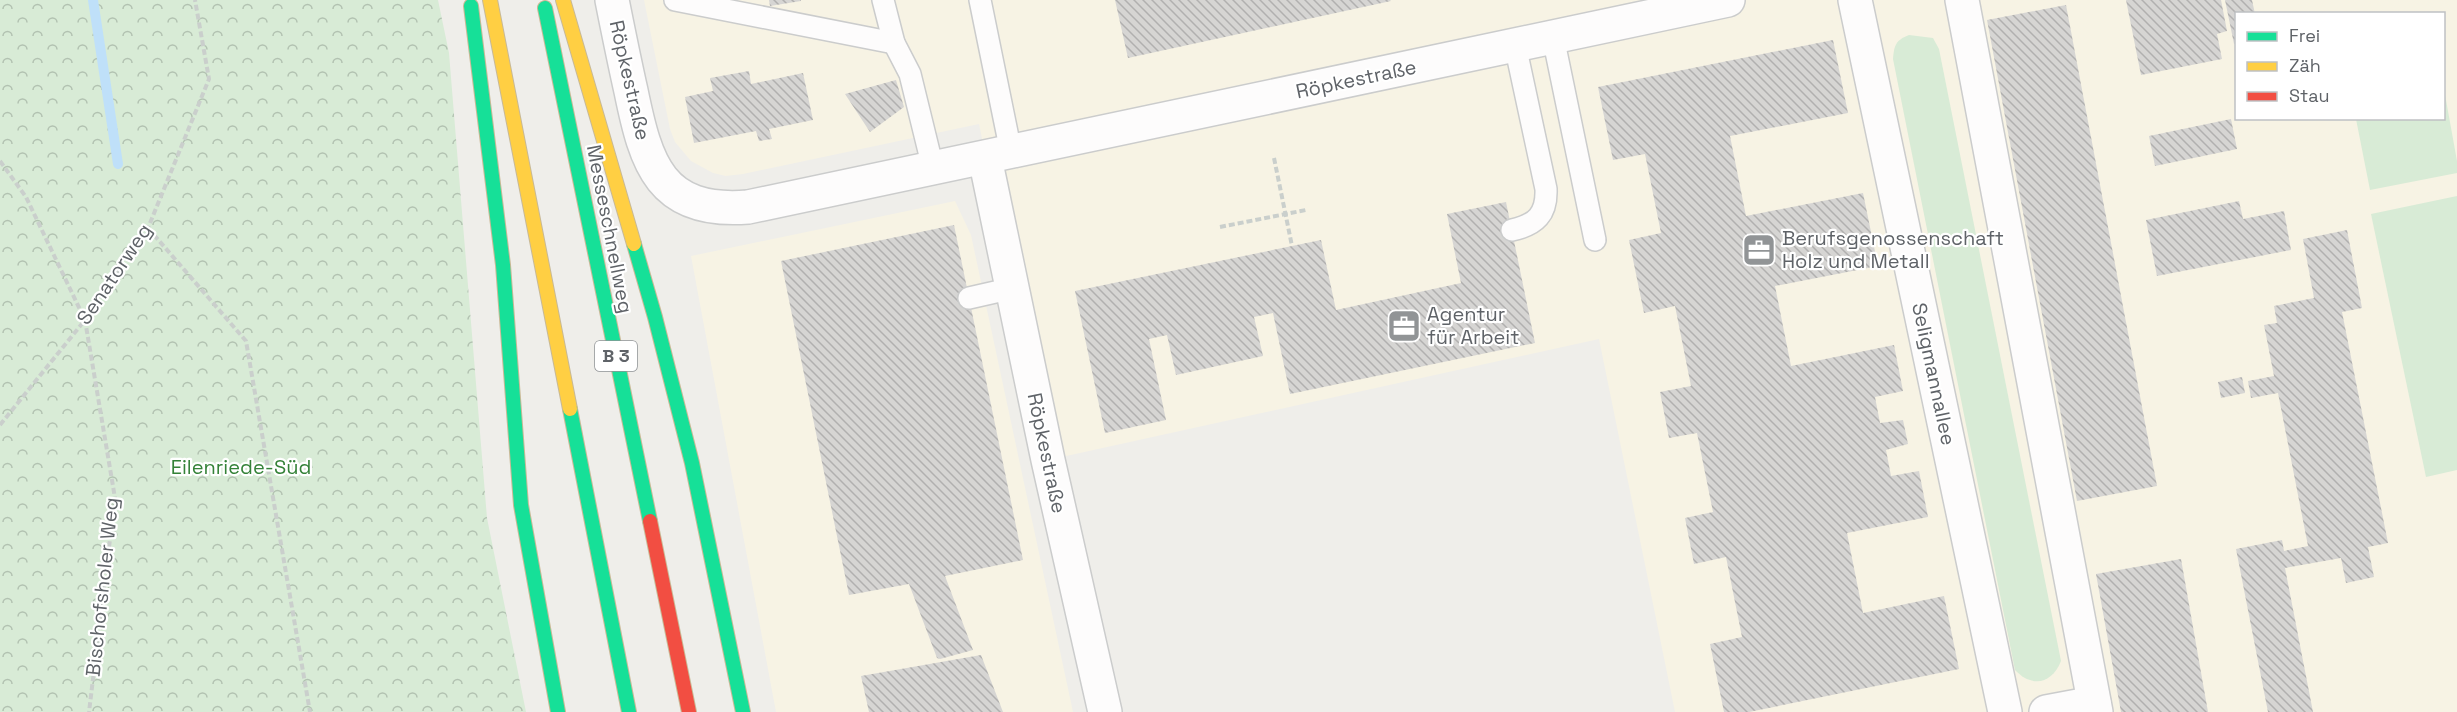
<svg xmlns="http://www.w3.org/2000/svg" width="2457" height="712" font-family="'Space Grotesk',sans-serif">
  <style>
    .commercial { fill: #f7f3e4; fill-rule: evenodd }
    .grass { fill: #d8ebd6 }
    .forest { fill: url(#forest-crowns) }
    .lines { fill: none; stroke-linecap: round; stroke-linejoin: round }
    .stream { stroke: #bfe0f9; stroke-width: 10 }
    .building { fill: url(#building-back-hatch) }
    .lane-casing { stroke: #cbcccc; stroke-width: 24 }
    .street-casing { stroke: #cbcccc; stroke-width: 36 }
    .fast-casing { stroke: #c8b996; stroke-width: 16 }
    .slow-casing { stroke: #c8b996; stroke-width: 16 }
    .jam-casing { stroke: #c8b996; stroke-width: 16 }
    .path { stroke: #cacfcc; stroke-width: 4; stroke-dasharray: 6 3; stroke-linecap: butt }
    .lane { stroke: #fdfcfc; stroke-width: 21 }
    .street { stroke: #fdfcfc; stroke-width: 33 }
    .fast { stroke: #16e098; stroke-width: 14 }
    .slow { stroke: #ffcf43; stroke-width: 14 }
    .jam { stroke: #f24e42; stroke-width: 14 }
    .labels { text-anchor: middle; stroke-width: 4.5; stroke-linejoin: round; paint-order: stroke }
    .shield { fill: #fff; stroke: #8f9295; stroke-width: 1.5 }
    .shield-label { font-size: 18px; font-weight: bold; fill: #5f6368 }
    .street-label { font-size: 20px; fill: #5f6368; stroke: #fff }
    .poi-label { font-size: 20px; fill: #5f6368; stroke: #fff; text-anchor: start }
    .park-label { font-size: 20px; fill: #348238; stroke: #fff }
  </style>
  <defs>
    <pattern id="forest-crowns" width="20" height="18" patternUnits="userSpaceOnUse" patternTransform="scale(1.5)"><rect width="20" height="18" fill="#d8ebd6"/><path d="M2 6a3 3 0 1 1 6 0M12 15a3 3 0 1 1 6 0" fill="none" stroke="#b2c2b1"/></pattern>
    <pattern id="building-back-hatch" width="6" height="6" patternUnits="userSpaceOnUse" patternTransform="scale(1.5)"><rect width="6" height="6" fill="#d6d5d3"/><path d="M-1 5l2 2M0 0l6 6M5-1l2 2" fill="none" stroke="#b1b0af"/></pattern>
  </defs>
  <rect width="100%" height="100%" fill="#efeeea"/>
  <g class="commercial">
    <polygon points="644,0 1962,0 2096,712 1675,712 1599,339 1048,460 979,124 743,174 726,176 713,173 691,161 675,142 670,129"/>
    <path d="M1975,0H2457V712H2107ZM2236,14H2444V118H2236Z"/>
    <polygon points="955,201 971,235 1073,712 776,712 691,256"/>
  </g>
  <g class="grass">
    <path d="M1909,35L1933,38L1939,49L2061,661C2052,684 2032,688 2015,670L1893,59C1894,45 1896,40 1909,35Z"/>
    <polygon points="2444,89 2457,161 2457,173 2370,190 2356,119 2444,118"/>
    <polygon points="2457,196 2457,470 2426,477 2371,214"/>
  </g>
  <polygon class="forest" points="0,0 438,0 449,53 487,518 526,712 0,712"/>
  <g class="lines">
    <polyline class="stream" points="93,0 118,164"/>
  </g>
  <g class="building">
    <polygon points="769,0 801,0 801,1 770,6"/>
    <polygon points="1115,0 1390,0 1391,1 1128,58"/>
    <polygon points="2126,0 2221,0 2227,31 2217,34 2222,59 2141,75"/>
    <polygon points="2225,0 2252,0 2255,14 2236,14 2236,43 2234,44"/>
    <polygon points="2066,5 2157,486 2077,501 1987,20"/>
    <polygon points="1833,40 1848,113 1730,136 1746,216 1863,193 1878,266 1775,286 1791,366 1894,345 1903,391 1875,397 1880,423 1903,420 1908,444 1886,450 1891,476 1919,471 1928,517 1847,533 1863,613 1944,596 1959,669 1749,712 1724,712 1710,644 1742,637 1726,557 1694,564 1685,518 1713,512 1697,433 1669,438 1660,392 1691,386 1675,306 1644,313 1629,240 1661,233 1645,154 1613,160 1598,87"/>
    <polygon points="749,71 751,84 803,73 813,120 769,129 772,139 759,141 756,131 694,143 685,97 713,91 710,78"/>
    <polygon points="896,80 904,107 870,132 845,94"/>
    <polygon points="2231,119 2237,149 2155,166 2149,136"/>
    <polygon points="2239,201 2243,219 2284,211 2291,250 2157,276 2146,220"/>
    <polygon points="1506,202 1535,343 1290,394 1273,313 1254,317 1263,356 1176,375 1167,335 1149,339 1166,420 1105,433 1075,291 1321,240 1336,310 1461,283 1447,214"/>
    <polygon points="954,225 1023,560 945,576 973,650 940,659 937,658 909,584 849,595 781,261"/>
    <polygon points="2347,230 2362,308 2342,312 2388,543 2368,547 2374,577 2346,583 2341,558 2285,568 2313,712 2268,712 2236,549 2282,540 2284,551 2308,546 2278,393 2251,398 2248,381 2274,376 2264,325 2277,323 2274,306 2314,298 2303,239"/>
    <polygon points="2242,377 2245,393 2221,398 2218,382"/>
    <polygon points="2181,559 2208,712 2121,712 2096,574"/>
    <polygon points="981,655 1003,712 869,712 861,676"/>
  </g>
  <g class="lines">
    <defs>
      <g id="lane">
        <polyline points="675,0 894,43"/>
        <polyline points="883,0 894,43 910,74 933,168"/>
        <polyline points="980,0 1011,152"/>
        <polyline points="1553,37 1595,240"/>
        <path d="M1512,230C1536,225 1547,214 1546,189L1515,45"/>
        <polyline points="969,298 1013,288"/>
      </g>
      <g id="street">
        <path d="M612,0C618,30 624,60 631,91C646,164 660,214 748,207L1728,0"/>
        <polyline points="1855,0 2005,712"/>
        <polyline points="1962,0 2096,712"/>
        <polyline points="985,158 1048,460 1105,712"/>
        <polyline points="2046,712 2094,703"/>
      </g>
      <g id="fast">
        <polyline points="471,6 503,265 521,505 558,712"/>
        <polyline points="545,8 650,521"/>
        <polyline points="634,244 655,317 692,463 743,712"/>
        <polyline points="570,409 629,712"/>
      </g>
      <g id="slow">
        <polyline points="490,0 570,409"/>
        <polyline points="563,0 634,244"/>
      </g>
      <polyline id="jam" points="650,521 689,712"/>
    </defs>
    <use href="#lane" class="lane-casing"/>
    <use href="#street" class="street-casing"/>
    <use href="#fast" class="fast-casing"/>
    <use href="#slow" class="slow-casing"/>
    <use href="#jam" class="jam-casing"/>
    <g class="path">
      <polyline points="1274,158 1292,246"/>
      <polyline points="0,161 26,197 85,320 115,498 89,712"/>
      <polyline points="1220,227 1306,210"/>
      <polyline points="148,228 246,341 310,712"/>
      <polyline points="0,425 85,320 148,228 209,79 195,0"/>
    </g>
    <use href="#lane" class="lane"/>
    <use href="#street" class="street"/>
    <use href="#fast" class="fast"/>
    <use href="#slow" class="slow"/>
    <use href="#jam" class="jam"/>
  </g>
  <defs>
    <symbol id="office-square" viewBox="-11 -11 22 22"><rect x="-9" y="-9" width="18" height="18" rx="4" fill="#919496" stroke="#fff"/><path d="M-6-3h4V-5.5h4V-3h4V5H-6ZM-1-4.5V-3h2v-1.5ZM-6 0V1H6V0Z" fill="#fff"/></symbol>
  </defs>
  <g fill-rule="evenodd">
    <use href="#office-square" x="1740" y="231" width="38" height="38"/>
    <use href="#office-square" x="1385" y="307" width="38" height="38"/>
  </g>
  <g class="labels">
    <rect class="shield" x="595" y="341" width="42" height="30" rx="4.5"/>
    <g class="shield-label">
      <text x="616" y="362">B 3</text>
    </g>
    <g class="street-label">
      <text transform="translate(1356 79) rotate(-12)" y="7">Röpkestraße</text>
      <text transform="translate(630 80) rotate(77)" y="7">Röpkestraße</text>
      <text transform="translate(610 229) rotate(79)" y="7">Messeschnellweg</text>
      <text transform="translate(114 274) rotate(-56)" y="7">Senatorweg</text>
      <text transform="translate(1934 374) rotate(78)" y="7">Seligmannallee</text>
      <text transform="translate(1047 453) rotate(78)" y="7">Röpkestraße</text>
      <text transform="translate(102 587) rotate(-84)" y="7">Bischofsholer Weg</text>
    </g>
    <g class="poi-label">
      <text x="1782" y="245">Berufsgenossenschaft<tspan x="1782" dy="23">Holz und Metall</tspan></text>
      <text x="1427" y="321">Agentur<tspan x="1427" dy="23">für Arbeit</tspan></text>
    </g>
    <g class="park-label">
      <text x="241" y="474">Eilenriede-Süd</text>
    </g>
  </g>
  <rect x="2235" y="12" width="210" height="108" fill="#ffffff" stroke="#bfc1c3" stroke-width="1.5"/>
  <rect x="2247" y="32" width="30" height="9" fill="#16e098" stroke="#bfc1c3" stroke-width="1.5"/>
  <text x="2289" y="42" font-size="18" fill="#5f6368">Frei</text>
  <rect x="2247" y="62" width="30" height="9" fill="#ffcf43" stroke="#bfc1c3" stroke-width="1.5"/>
  <text x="2289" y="72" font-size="18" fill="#5f6368">Zäh</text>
  <rect x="2247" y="92" width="30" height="9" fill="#f24e42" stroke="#bfc1c3" stroke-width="1.5"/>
  <text x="2289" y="102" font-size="18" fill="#5f6368">Stau</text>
</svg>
